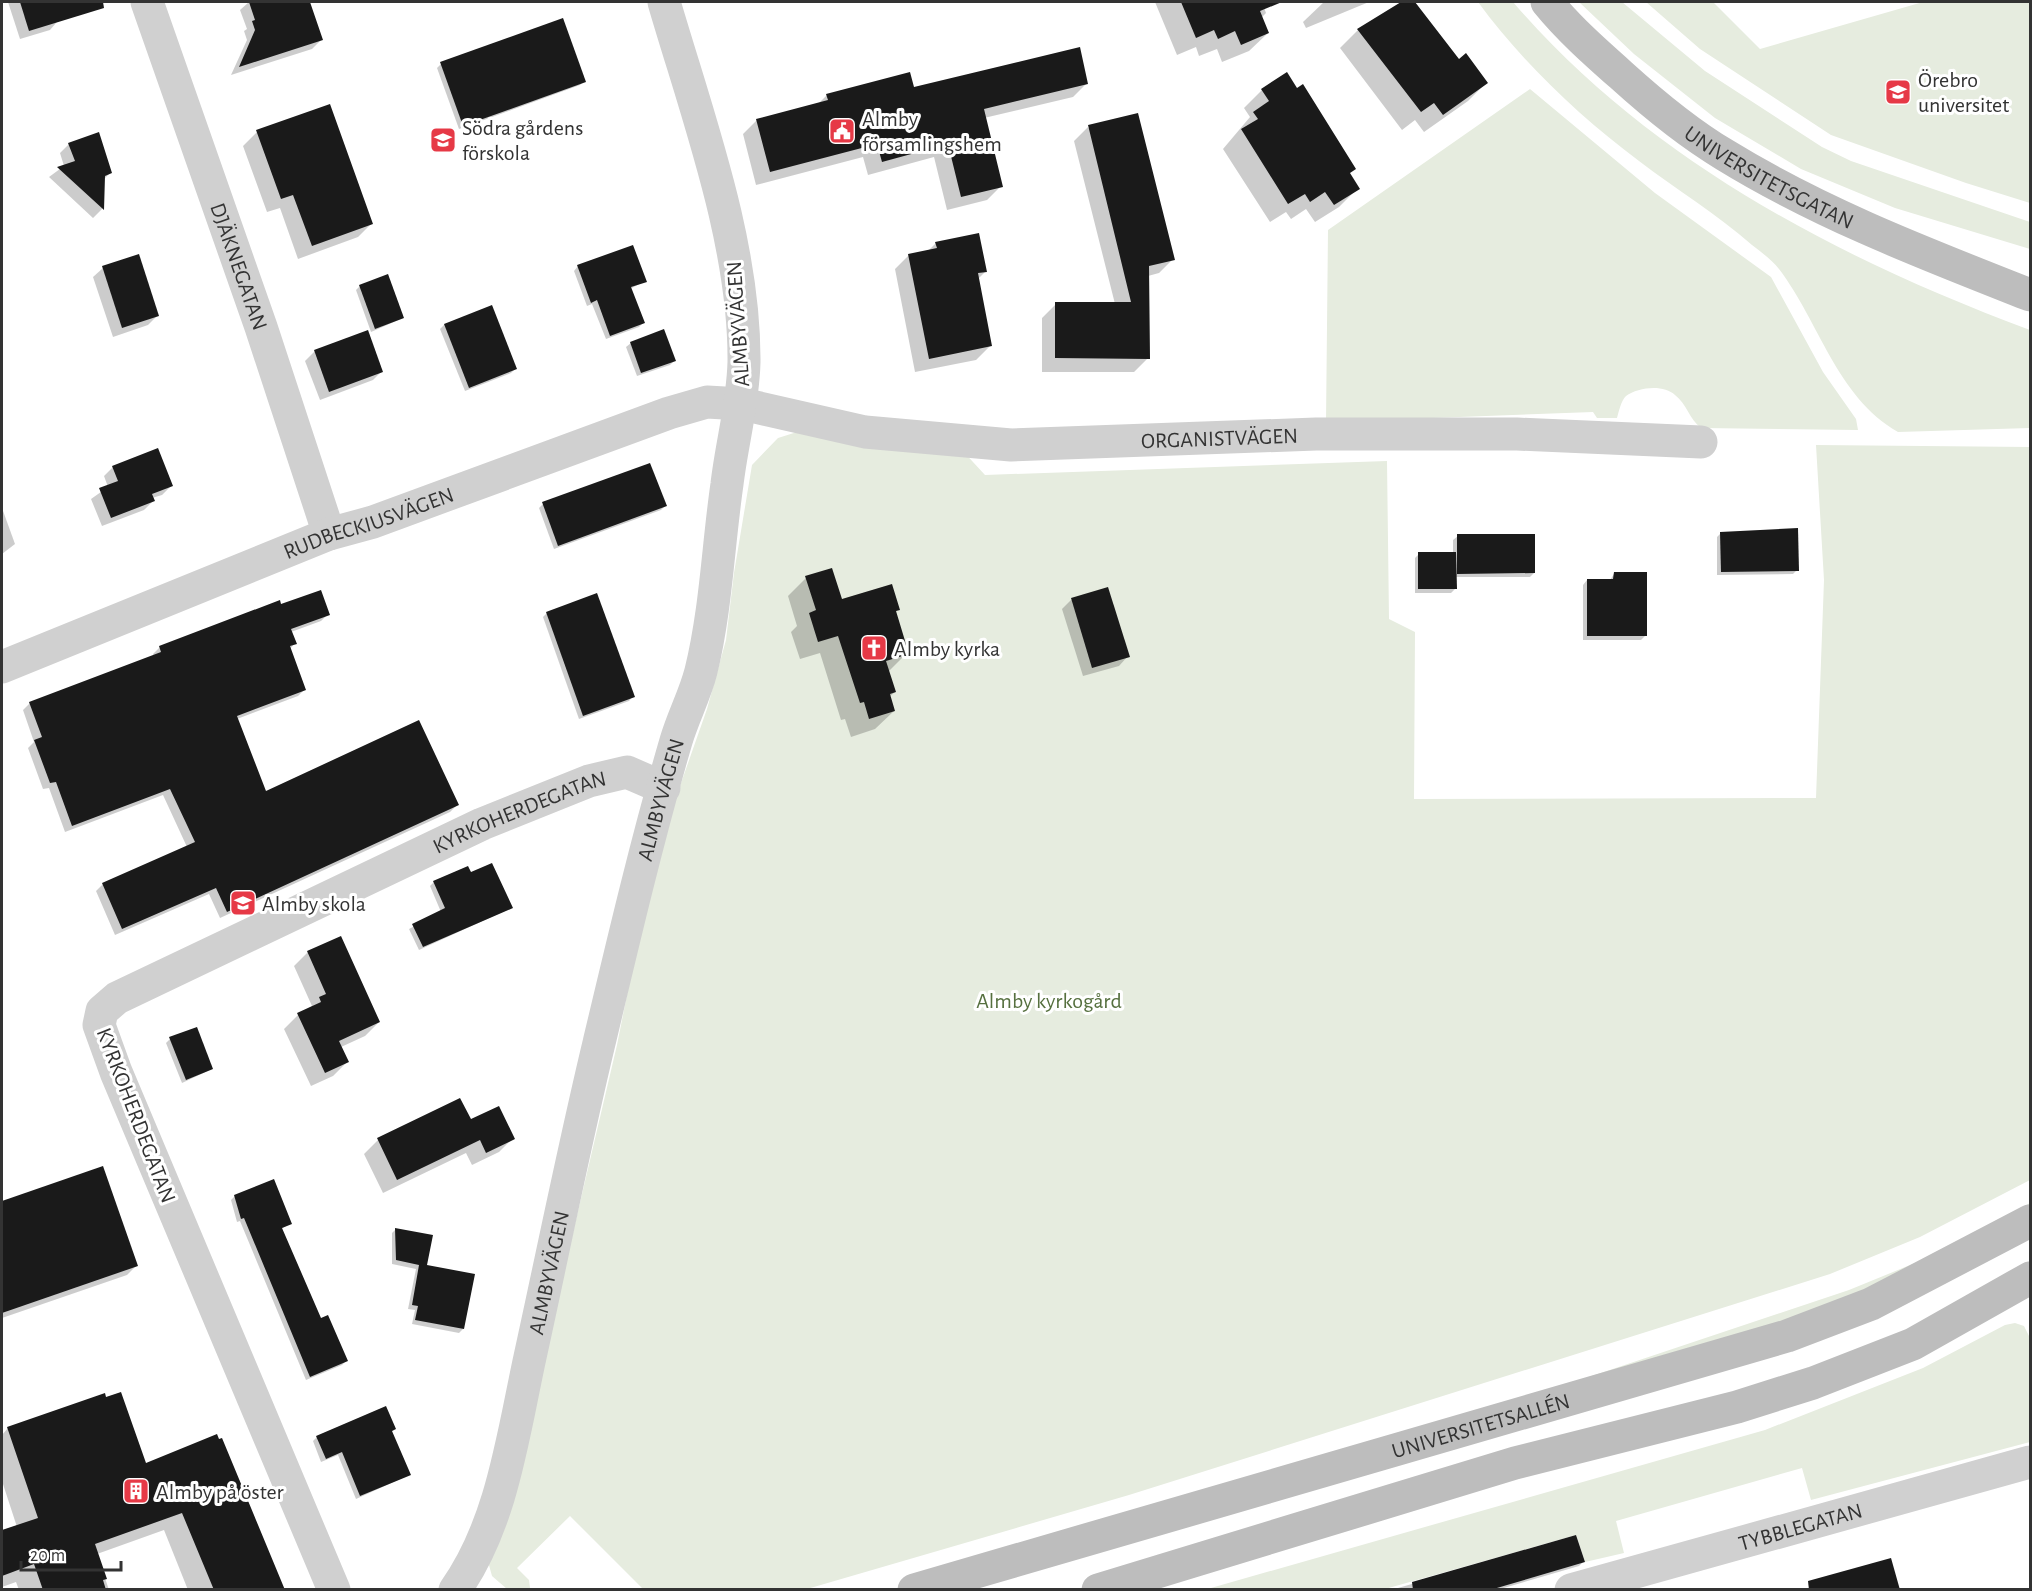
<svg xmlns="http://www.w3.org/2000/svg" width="2032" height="1591" font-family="'Alegreya Sans',sans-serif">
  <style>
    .green { fill: #e6ecdf }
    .shadow { fill: #0003 }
    .building { fill: #1a1a1a }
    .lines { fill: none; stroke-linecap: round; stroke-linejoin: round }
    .street { stroke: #d0d0d0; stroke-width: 33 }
    .secondary { stroke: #bdbdbd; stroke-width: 33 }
    .labels { text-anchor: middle; stroke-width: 6; stroke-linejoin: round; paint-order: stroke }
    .poi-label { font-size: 22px; fill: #333; stroke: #fff; text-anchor: start }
    .street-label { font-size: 22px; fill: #333; stroke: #fff }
    .park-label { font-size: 22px; fill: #56703f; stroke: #fff }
  </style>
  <rect width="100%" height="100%" fill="#fff"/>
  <g class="green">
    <path d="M1478,2H1513C1649,160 1837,258 2030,330V428L1898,432C1836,396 1820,323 1779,269C1772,260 1761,252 1752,245C1717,214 1677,190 1639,161C1579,116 1522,62 1478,2Z"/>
    <polygon points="1579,2 1622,2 1705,71 1822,147 1851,161 2030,222 2030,249 1895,208 1801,169 1715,118 1634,54"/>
    <polygon points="1646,2 1713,2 1760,49 1923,2 2029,2 2030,203 1966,183 1831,135 1700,49"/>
    <path d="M1530,89L1655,193L1771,277L1823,372L1856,419L1858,430L1701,428C1689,419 1687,404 1675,395C1664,384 1638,387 1626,396C1621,401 1619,411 1617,418H1597L1593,412L1326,422L1328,230Z"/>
    <polygon points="797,432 961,449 985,475 1387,461 1389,619 1415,632 1414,799 1816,798 1824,580 1816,445 2030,447 2030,1180 1920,1237 1830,1274 1129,1495 807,1589 643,1589 570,1516 517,1568 529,1580 530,1588 507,1589 492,1576 487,1558 524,1441 617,1045 654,860 707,709 726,640 734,573 752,465 778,438"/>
    <polygon points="2030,1203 2030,1216 1870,1298 1544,1392 1849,1290 1915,1263"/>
    <polygon points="2015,1323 2024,1326 2030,1338 2030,1442 1811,1500 1802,1468 1616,1521 1624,1553 1585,1562 1576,1535 1385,1589 1204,1590 1765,1430 1923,1368 2005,1325"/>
  </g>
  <g class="shadow">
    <polygon points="8,2 74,2 50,30 20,39"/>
    <polygon points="249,2 294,2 321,40 312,49 231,75 247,40 244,31 247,29 240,10"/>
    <polygon points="1155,2 1262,2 1266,13 1261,18 1268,33 1249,51 1222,62 1217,49 1199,56 1196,47 1177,55"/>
    <polygon points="1324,2 1369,2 1306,28 1303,22"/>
    <polygon points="1404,2 1413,2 1459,61 1486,83 1468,101 1424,132 1415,120 1402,130 1340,48 1358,30"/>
    <polygon points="441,64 584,81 580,85 459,129 437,68"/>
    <polygon points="1087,83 1073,97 984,118 1001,186 987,200 947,210 934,157 868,175 863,157 756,185 743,134 757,120 818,104 827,95"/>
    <polygon points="1262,90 1349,174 1358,188 1339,207 1315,222 1306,209 1291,219 1286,212 1270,222 1223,149 1250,117 1244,108"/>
    <polygon points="1088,127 1173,259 1159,273 1148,276 1148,358 1134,372 1042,372 1042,318 1056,304 1115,304 1074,141"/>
    <polygon points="257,132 372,223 358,237 298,259 280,208 267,212 243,146"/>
    <polygon points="69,144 110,173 103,180 102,209 93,218 49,177 64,166 60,153"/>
    <polygon points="936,243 986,271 978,279 990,346 976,360 915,372 895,269 909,255 928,251"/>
    <polygon points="138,256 157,316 148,325 113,337 93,277 103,268"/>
    <polygon points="578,266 645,281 630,289 643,323 639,327 606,339 592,304 587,306 574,271"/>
    <polygon points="360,286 403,318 371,332 356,290"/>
    <polygon points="491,307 515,369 511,373 465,391 440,329 444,325"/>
    <polygon points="367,332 382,371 373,380 320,400 305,361 315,351"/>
    <polygon points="631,343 674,361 670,365 637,376 626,347"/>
    <polygon points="113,467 171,486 162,495 152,498 153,501 144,510 102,526 91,499 108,487 104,476"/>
    <polygon points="543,504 665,506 661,510 554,549 539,508"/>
    <polygon points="2,508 15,544 2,554"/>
    <polygon points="1721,533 1797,570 1793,574 1717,575 1717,537"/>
    <polygon points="1458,536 1534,573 1530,577 1455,577 1456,588 1451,593 1415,593 1415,558 1419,554 1453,554 1453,540"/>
    <polygon points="1614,574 1645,636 1641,640 1583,640 1583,585 1587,580 1610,580"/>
    <polygon points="806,578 841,601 898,609 895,613 907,653 888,672 895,692 889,697 894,711 875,729 851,737 845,719 841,720 820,653 800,659 791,632 797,626 788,596"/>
    <polygon points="1107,589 1128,656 1119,666 1083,676 1062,609 1071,600"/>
    <polygon points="281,606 328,614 321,621 291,632 295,643 290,649 305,689 298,696 237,719 265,793 457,805 450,812 220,918 209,894 115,935 96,891 103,884 187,847 163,795 65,832 49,788 43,789 28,748 34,742 23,710 30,703 154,656 153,654 160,647"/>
    <polygon points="547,613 633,696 629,701 579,719 543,617"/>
    <polygon points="470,874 511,908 419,950 409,929 441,912 430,886 434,882"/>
    <polygon points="308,952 379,1022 365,1036 341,1047 347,1062 333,1076 311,1086 284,1029 298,1015 312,1006 294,966"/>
    <polygon points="170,1039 212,1069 182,1083 166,1043"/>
    <polygon points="460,1100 470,1121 513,1138 499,1152 472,1165 466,1153 383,1193 364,1154 378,1140"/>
    <polygon points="103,1168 136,1266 127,1275 2,1318 2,1203"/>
    <polygon points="235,1196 291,1223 281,1229 321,1320 346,1361 342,1365 306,1380 240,1221 237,1222 231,1200"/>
    <polygon points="396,1229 426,1266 463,1329 459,1333 412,1324 415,1310 408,1309 416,1269 392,1264 392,1233"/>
    <polygon points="8,1428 145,1465 283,1590 188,1590 164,1530 97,1554 109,1590 19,1590 16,1582 2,1587 2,1532 17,1527 2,1481 2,1435"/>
    <polygon points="395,1429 391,1432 409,1475 356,1499 338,1455 321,1462 313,1441 317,1437"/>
    <polygon points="1575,1537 1583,1562 1579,1566 1497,1590 1391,1590"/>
  </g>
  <g class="building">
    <polygon points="20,2 103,2 104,8 29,31"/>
    <polygon points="249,2 310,2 323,40 239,67 255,30 252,21 255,20"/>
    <polygon points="1181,2 1282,2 1260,11 1269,33 1241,45 1235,31 1218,39 1214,30 1196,38"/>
    <polygon points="1401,2 1415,2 1459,59 1466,53 1488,83 1443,115 1434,103 1421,112 1357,29"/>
    <polygon points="563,18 586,82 463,126 440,62"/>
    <polygon points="1080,47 1088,84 984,109 1003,187 961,197 948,144 882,162 877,144 770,172 756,119 828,100 826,94 910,72 914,87"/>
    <polygon points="1287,72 1297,88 1303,84 1356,169 1350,173 1360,189 1334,205 1325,192 1310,202 1305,194 1288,204 1241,129 1258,119 1253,112 1269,101 1261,89"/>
    <polygon points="330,104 373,224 312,246 293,195 281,199 256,130"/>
    <polygon points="1138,113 1175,260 1149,266 1150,359 1055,358 1055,302 1131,302 1088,125"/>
    <polygon points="99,132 112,173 105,176 104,210 57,167 75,161 68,143"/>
    <polygon points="979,233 987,272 978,273 992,346 929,359 908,254 937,248 935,242"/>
    <polygon points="633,245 647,282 631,287 645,323 610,336 597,300 591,303 577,265"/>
    <polygon points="139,254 159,316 122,328 102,266"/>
    <polygon points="388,274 404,318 375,329 359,285"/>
    <polygon points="492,305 517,369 469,388 444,324"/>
    <polygon points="664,329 676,361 641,373 630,342"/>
    <polygon points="368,330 383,372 329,392 314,350"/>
    <polygon points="158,448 173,486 152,494 155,501 111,518 99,488 118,481 112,466"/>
    <polygon points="650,463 667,506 558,546 542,502"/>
    <polygon points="1798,528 1799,571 1721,572 1720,532"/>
    <polygon points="1457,534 1535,534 1535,573 1457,574"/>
    <polygon points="1418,552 1456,552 1457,589 1418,589"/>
    <polygon points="832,568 842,599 892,584 900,610 896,611 909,654 886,661 896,692 890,694 895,711 869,719 864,702 860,703 838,636 818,642 809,613 816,610 805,576"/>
    <polygon points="1614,572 1647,572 1647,636 1587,636 1587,579 1613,579"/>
    <polygon points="1108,587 1130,657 1092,668 1071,598"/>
    <polygon points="321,590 330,615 291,629 297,644 290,646 306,690 237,716 266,791 419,720 459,805 227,912 216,888 122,929 102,883 195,842 170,789 72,826 56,782 50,783 34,740 42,737 29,702 161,652 159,646 280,600 281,604"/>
    <polygon points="597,593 635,697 583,716 546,612"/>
    <polygon points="492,863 513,908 423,947 412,924 445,908 433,881 468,866 471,872"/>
    <polygon points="341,936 380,1022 339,1041 349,1062 325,1073 297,1013 321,1002 319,997 326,994 307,951"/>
    <polygon points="197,1027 213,1069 186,1080 169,1037"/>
    <polygon points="460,1098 471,1119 499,1106 515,1139 486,1153 480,1140 397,1180 377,1138"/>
    <polygon points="103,1166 138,1266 2,1313 2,1201"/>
    <polygon points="274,1179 292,1224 282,1228 321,1318 328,1315 348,1361 310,1377 244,1218 241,1219 234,1195"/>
    <polygon points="395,1228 433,1235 427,1265 475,1274 464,1329 415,1320 418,1306 412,1305 419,1265 396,1260"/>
    <polygon points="121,1392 146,1463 217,1434 219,1439 222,1438 285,1590 214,1590 182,1513 95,1544 107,1579 103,1580 106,1590 43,1590 34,1564 2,1576 2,1530 38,1518 7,1427 105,1393 106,1397"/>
    <polygon points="386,1406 396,1429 392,1431 411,1475 360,1496 342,1452 326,1459 316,1436"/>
    <polygon points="1576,1535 1585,1562 1490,1590 1413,1590 1412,1582"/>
    <polygon points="1891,1558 1900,1590 1809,1590 1808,1581"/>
  </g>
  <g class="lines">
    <g class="street">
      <path id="s1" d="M147,2L261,327L329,534"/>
      <path id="s2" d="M2,667L329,534L373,522L669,413L707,402L742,404L865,432L1011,445L1316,434H1517L1701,442"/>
      <path id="s3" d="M334,1590L116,1072L99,1025L102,1011L117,998L482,824L589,781L627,772L664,788"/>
      <path id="s4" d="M455,1590C502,1524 513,1435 530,1357C553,1252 574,1147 599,1043C623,942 647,840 676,741C683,717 695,695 701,671C716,610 718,546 727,484C732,442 743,404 744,362C745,243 697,115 664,2"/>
      <path id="s5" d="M1571,1590L2030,1462"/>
    </g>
    <g class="secondary">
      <path id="s6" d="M1547,2C1569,29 1595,52 1621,75C1653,104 1688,133 1725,155C1821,214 1926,254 2030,295"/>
      <path id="s7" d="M914,1590L1787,1336L1871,1304L2030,1221"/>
      <polyline points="1098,1590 1515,1463 1737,1407 1813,1383 1913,1344 2030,1278"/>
    </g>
  </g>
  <defs>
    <symbol id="university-square" viewBox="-11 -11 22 22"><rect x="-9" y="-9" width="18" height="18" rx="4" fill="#e63946" stroke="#fff"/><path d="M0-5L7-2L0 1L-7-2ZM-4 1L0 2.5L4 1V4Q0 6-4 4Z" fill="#fff"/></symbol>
    <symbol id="civic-square" viewBox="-11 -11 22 22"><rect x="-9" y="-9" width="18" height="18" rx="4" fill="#e63946" stroke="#fff"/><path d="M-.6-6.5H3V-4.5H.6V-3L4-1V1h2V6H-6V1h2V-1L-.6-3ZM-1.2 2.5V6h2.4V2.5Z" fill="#fff"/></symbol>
    <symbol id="school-square" viewBox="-11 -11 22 22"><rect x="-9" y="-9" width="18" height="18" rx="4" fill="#e63946" stroke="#fff"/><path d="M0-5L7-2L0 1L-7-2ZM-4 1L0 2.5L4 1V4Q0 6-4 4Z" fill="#fff"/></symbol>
    <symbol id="church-square" viewBox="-11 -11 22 22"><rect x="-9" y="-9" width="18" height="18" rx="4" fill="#e63946" stroke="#fff"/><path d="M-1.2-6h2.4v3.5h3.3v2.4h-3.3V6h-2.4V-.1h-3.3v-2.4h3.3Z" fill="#fff"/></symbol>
    <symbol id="building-square" viewBox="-11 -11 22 22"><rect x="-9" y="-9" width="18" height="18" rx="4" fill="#e63946" stroke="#fff"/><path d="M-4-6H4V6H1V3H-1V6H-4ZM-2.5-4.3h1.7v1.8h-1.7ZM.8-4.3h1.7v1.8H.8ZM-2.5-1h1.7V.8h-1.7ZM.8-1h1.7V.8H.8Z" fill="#fff"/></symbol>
  </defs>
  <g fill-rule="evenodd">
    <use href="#university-square" x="1883" y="77" width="30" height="30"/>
    <use href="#civic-square" x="827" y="116" width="30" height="30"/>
    <use href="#school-square" x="428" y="125" width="30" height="30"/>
    <use href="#church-square" x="859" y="633" width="30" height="30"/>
    <use href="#school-square" x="228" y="888" width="30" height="30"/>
    <use href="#building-square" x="121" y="1476" width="30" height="30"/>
  </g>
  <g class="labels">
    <g class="poi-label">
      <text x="1918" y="87">Örebro<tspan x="1918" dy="25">universitet</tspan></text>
      <text x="862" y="126">Almby<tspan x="862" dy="25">församlingshem</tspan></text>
      <text x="462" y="135">Södra gårdens<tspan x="462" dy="25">förskola</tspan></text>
      <text x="894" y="656">Almby kyrka</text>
      <text x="262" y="911">Almby skola</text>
      <text x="156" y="1499">Almby på öster</text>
    </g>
    <g class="street-label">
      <text dy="8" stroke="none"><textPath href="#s6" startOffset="285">UNIVERSITETSGATAN</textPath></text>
      <text dy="8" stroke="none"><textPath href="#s1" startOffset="280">DJÄKNEGATAN</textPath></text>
      <text transform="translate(737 324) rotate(-94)" y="8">ALMBYVÄGEN</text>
      <text dy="8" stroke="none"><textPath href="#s2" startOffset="1270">ORGANISTVÄGEN</textPath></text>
      <text dy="8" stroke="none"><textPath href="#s2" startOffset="394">RUDBECKIUSVÄGEN</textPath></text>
      <text dy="8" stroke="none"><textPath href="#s4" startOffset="819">ALMBYVÄGEN</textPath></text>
      <text dy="8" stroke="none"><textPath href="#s3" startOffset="1090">KYRKOHERDEGATAN</textPath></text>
      <text transform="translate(137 1115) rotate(69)" y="8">KYRKOHERDEGATAN</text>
      <text dy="8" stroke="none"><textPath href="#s4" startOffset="333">ALMBYVÄGEN</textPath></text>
      <text dy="8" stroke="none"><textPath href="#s7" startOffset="590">UNIVERSITETSALLÉN</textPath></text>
      <text dy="8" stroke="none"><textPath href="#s5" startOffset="238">TYBBLEGATAN</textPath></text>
    </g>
    <g class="park-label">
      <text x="1049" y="1008">Almby kyrkogård</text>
    </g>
  </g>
  <rect width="2032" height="1591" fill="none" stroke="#333333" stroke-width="6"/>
  <path d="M21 1561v9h100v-9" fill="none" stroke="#333333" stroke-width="3"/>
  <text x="30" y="1561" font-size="18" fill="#333333" stroke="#ffffff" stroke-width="4.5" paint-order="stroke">20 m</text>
</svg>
